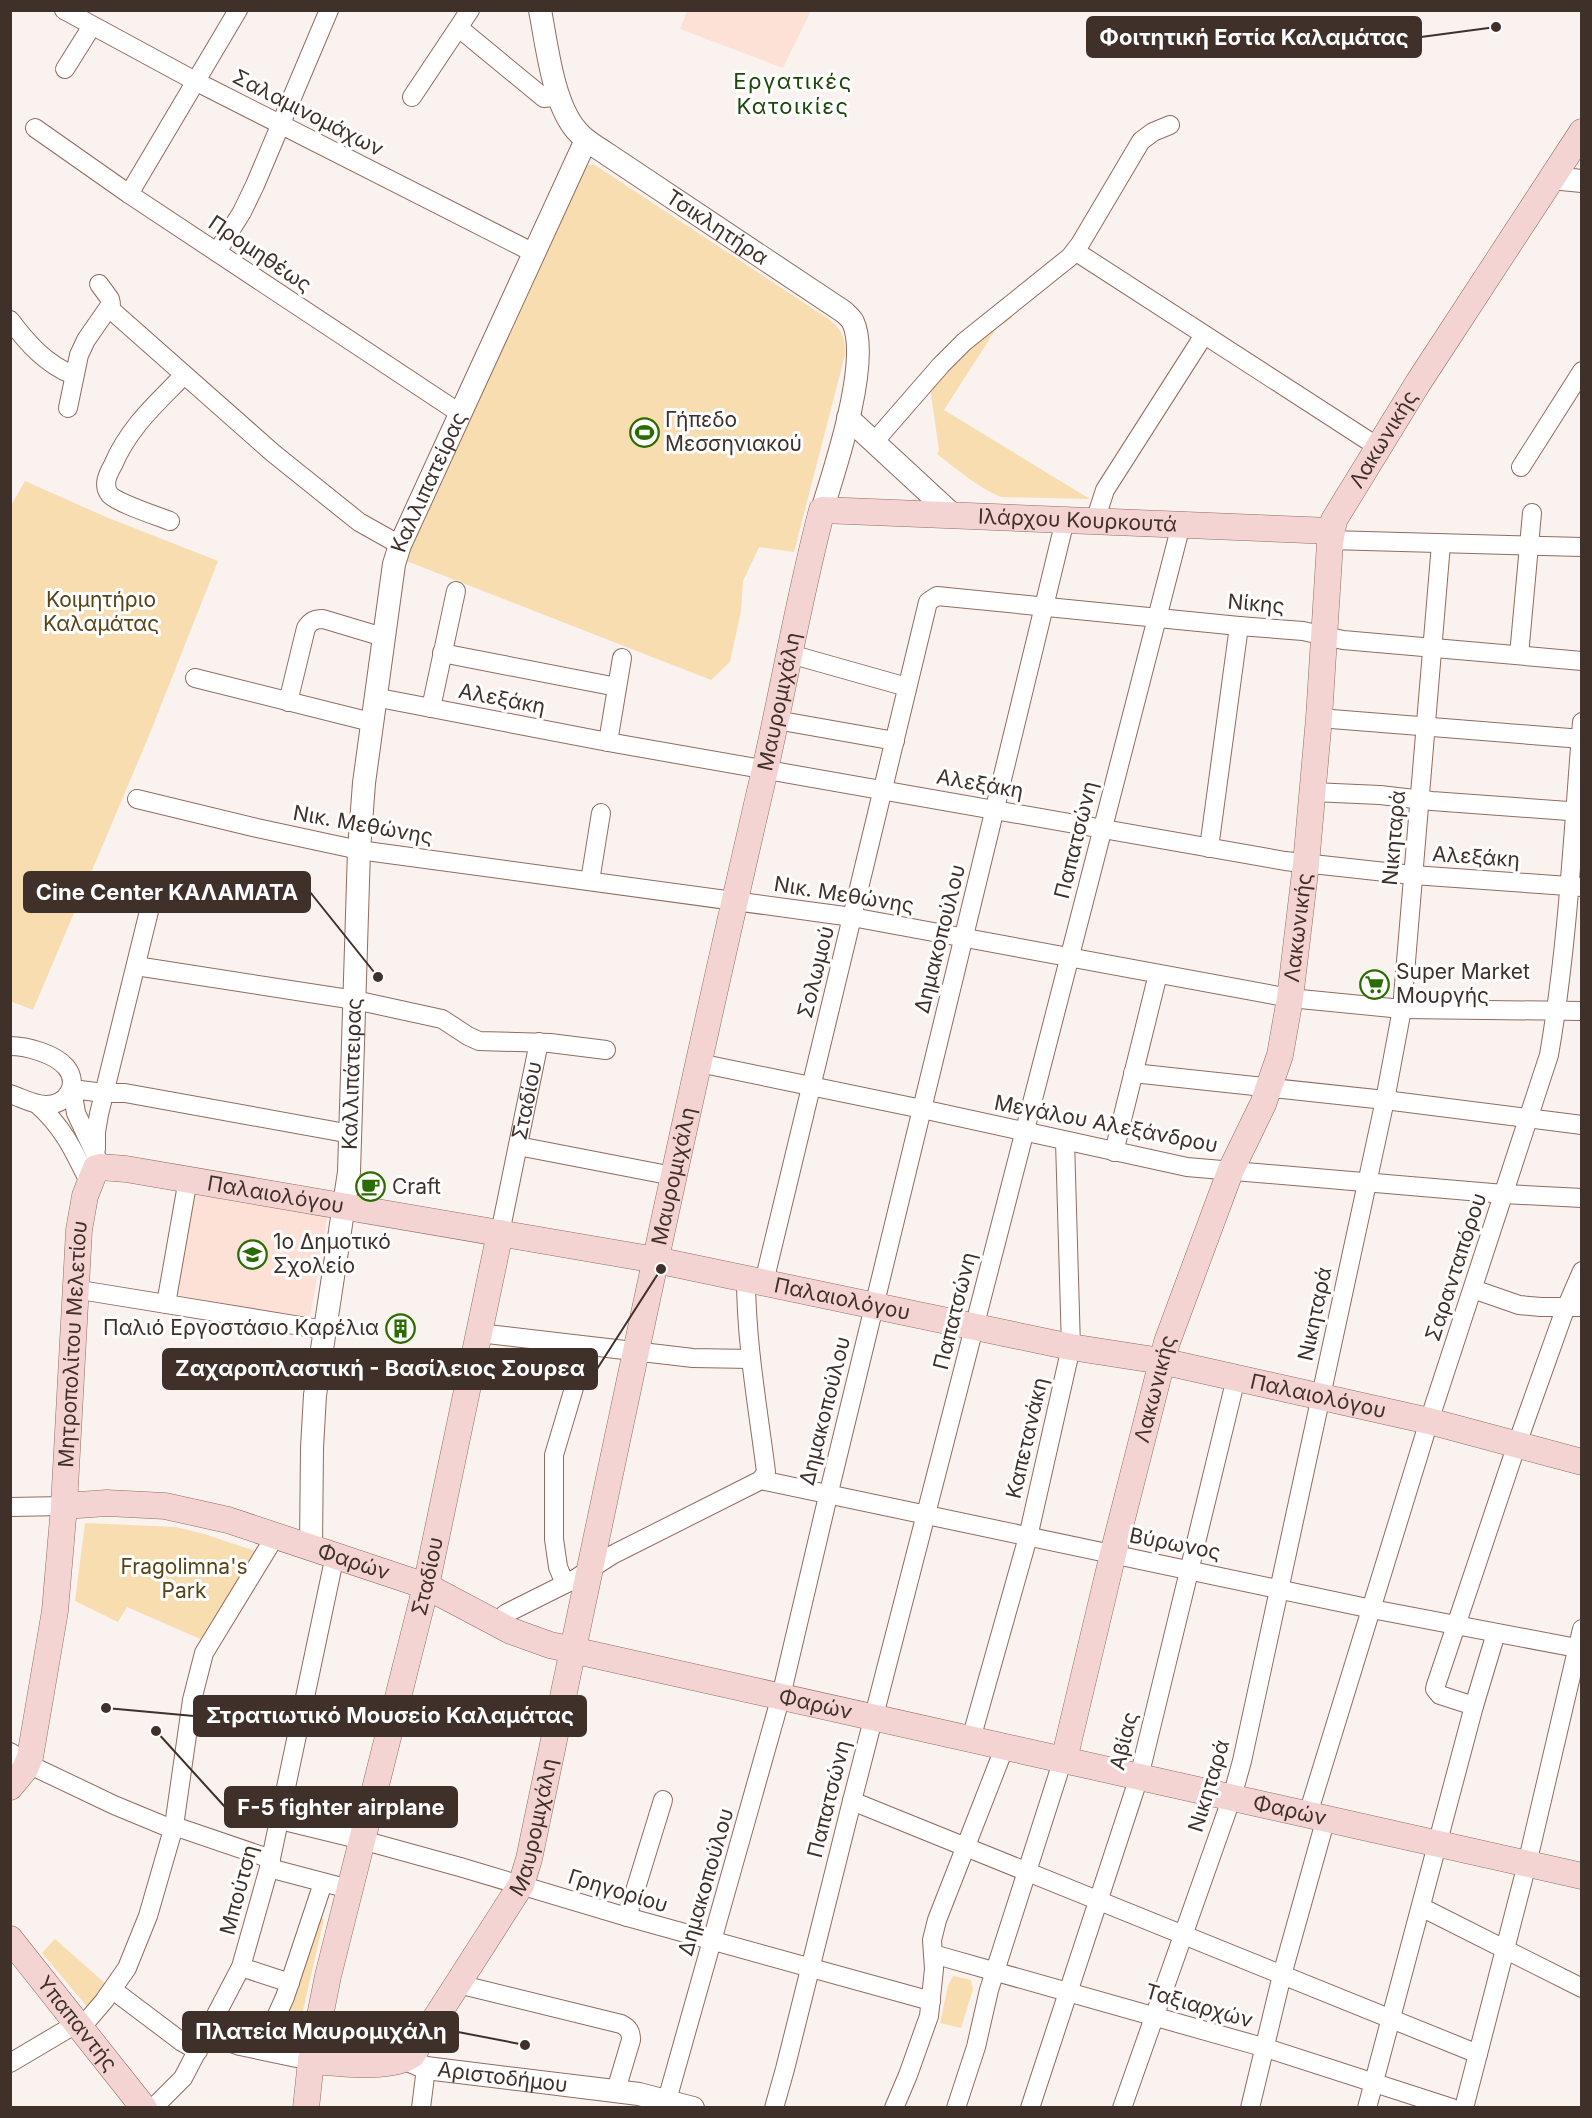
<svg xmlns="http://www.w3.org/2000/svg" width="1592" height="2118" font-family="Inter,sans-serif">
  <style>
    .built { fill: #fee1d6 }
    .green { fill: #f8ddb0 }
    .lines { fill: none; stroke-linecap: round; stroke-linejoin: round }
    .minor-casing { stroke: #906c5f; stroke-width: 20 }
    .tertiary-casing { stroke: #906c5f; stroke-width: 24 }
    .secondary-casing { stroke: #906c5f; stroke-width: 27 }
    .minor { stroke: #fff; stroke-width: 18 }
    .tertiary { stroke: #fff; stroke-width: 22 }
    .secondary { stroke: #f4d4d3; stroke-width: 26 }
    .labels { text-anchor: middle; stroke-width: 6; stroke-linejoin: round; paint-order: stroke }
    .street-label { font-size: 21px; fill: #40302a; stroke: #fff }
    .poi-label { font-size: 21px; fill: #40302a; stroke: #fff; text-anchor: start }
    .park-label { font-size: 21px; fill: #594214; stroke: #fff }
    .neighbourhood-label { font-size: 22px; letter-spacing: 1.5px; fill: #1e480b; stroke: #fff }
    .leader { fill: none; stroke: #40302a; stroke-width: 2 }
    .callout-dot { fill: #40302a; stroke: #fff; stroke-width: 2 }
    .callout { fill: #40302a; stroke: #40302a; stroke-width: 2 }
    .callout-label { font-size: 22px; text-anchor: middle; font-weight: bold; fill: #fff }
  </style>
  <rect width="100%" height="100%" fill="#faf2ef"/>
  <g class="built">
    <polygon points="687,11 687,10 811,11 783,68 680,29"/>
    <polygon points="195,1191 328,1213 310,1318 176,1295"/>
  </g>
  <g class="green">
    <path d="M587,165H595L827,318C841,328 846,337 845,355L794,552L759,547L743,581L741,611L730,662L711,680L404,560L579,174Z"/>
    <path d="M1011,316L1012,318L996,329L944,410L1090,499L1001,497C977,487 957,469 937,454L939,450L930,388L985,332Z"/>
    <polygon points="25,481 106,517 218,561 148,738 33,1010 10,1001 10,507"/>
    <polygon points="85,1523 176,1527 204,1534 258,1552 205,1641 127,1607 118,1622 75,1601"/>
    <polygon points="319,1917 324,1919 300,2023 285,2017"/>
    <polygon points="55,1939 107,1985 89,2009 42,1953"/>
    <polygon points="953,1976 971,1980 973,1989 961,2028 940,2023 948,1986"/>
  </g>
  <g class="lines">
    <defs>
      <g id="minor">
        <polyline points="64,10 197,82 534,253"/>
        <polyline points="459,28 544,98 560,96"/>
        <polyline points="65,69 92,26"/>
        <polyline points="412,97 470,10"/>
        <polyline points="35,128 129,194 461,414"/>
        <polyline points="129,194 238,10"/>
        <polyline points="1075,251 1378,447"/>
        <polyline points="217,252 242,212 255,185 329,10"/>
        <polyline points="109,308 273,453 359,522 400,545"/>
        <path d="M10,320C28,344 46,364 73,375"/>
        <polyline points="68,408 79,355 86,340 111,304 110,299 99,284"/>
        <polyline points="874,442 941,365 964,342 1070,257 1080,244 1141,141 1153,132 1170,125"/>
        <polyline points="1521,467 1582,371"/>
        <path d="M170,521C157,516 118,503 110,495C102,485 108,474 113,465C129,427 157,403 184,375"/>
        <polyline points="1095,521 1105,490 1204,335"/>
        <polyline points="1330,540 1582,547"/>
        <polyline points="442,653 617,687"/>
        <polyline points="790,654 907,687"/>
        <polyline points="1519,655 1532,513"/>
        <polyline points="195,678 371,722"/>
        <polyline points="374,697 608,742 1285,861 1413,875 1582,887"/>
        <path d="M288,702L306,628C311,621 314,619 323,619L383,637"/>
        <polyline points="431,708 456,591"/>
        <polyline points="1319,718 1582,739"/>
        <polyline points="776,720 895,741"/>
        <polyline points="608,742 622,658"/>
        <polyline points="1312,792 1380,795 1432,801 1582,812"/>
        <polyline points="137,799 257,828 359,850 852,917 1290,998 1402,1009 1582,1011"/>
        <polyline points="1209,848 1239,626"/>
        <polyline points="590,881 601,813"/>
        <polyline points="136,966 355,1000 442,1019 468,1036 479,1041 550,1043 606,1050"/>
        <path d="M10,1046C27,1046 55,1054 66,1067C80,1084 67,1105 46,1105C34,1105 22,1098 10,1094"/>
        <polyline points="699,1063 922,1109 1187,1167 1504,1194 1582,1198"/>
        <polyline points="1133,1073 1385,1100 1582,1125"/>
        <path d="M37,1104C63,1127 74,1151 89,1182"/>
        <polyline points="518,1146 673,1176"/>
        <polyline points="96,1149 96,1132 99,1114 151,903"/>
        <polyline points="1114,1152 1158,974"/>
        <polyline points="97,1158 76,1113 72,1089 104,1093 125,1093 351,1134"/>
        <path id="s1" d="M500,1233L539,1042"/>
        <path d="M746,1278C746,1343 758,1408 766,1472L761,1480"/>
        <polyline points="764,1282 928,602 937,596 1239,626 1303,631 1343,640 1582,661"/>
        <polyline points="74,1289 325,1330"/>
        <polyline points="1473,1289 1519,1305 1541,1307 1582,1307"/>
        <polyline points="166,1304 188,1179"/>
        <polyline points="479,1333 693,1358 751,1359"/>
        <polyline points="761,1480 1372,1609 1582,1649"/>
        <polyline points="10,1507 64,1506"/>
        <polyline points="565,1584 558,1567 554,1539 554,1455 577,1378 583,1346"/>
        <polyline points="494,1623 507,1613 575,1579 612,1555 761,1480"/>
        <polyline points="1474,1706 1440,1695 1435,1689 1436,1685 1517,1444 1563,1315 1582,1271"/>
        <polyline points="971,1739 1028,1537 1071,1347 1065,1141"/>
        <polyline points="10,1752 28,1764 114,1805 172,1829"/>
        <polyline points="852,1801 1478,2054"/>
        <path d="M1308,1814L1429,1421L1549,1055C1568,945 1573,833 1582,722"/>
        <polyline points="280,1820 362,1840 460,1867 627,1917 931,2001"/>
        <polyline points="174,1826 271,1859"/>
        <polyline points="269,1868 349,1889"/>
        <polyline points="1421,1907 1582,1988"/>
        <polyline points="627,1917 663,1800"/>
        <polyline points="933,1954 1266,2048 1452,2108"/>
        <polyline points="241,1967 290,1983"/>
        <path d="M458,1984L621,2024C629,2028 631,2032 631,2040L616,2090"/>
        <polyline points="113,1990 182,2042 198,2051"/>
        <polyline points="80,2029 104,2001 127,1968 148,1916 174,1826 192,1700 204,1653 276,1535"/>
        <polyline points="207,2034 240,2046 311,2061"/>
        <polyline points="261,2050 285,1997 323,1883"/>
        <polyline points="10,2063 76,2024"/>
        <polyline points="667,2100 781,1696 828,1496 1065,520"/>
        <polyline points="153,2108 183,2078 241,1967 269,1868 335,1555"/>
        <polyline points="421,2108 426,2068"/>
        <polyline points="774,2108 785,2069 852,1801 1181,525"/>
        <polyline points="894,2108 908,2075 929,2016 934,1969 932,1940 937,1920 1005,1746"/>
        <polyline points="956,2108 976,2047 989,1990 1063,1759"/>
        <polyline points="1030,2108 1139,1777 1236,1378"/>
        <polyline points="1122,2108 1232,1797 1242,1761 1385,1100 1402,1009 1441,544"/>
        <polyline points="1250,2108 1282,1975 1326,1818"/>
        <polyline points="1367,2108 1474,1706 1496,1633"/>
        <polyline points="1464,2108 1527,1864 1582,1629"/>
      </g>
      <g id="tertiary">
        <path id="s2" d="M540,10C547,46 553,104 577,131C585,141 597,147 607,154L844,312C847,315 851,318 853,322C871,361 835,469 822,510"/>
        <polyline points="1551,178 1582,181"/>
        <polyline points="848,418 954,516"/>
        <path id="s3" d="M311,1547L312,1448L315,1395L349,1172L359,850L364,783L394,564L400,545L586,140"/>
        <path id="s4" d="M406,2059L426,2068L639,2094L693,2108"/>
      </g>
      <g id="secondary">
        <path id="s5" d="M64,1506L107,1503L165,1506L228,1520L426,1586L511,1631L550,1645L1582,1876"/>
        <path id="s6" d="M1064,1760L1113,1554L1167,1342L1230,1172L1263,1104L1280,1055L1290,998L1306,864L1319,718L1330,543L1334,520L1418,383L1582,132"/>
        <path id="s7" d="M10,1787L25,1769L30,1757L55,1611L64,1506L79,1230L85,1196L96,1168L100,1167L126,1169L656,1260L1071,1347L1161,1361L1429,1421L1582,1462"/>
        <path id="s8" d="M10,1939L144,2108"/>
        <path id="s9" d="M311,2061C337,2063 391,2070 412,2055L521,1885L529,1859C605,1497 680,1135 764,774C784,686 799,597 822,510L1332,531"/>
        <path id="s10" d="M306,2108L311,2061L328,1976L426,1586L500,1233"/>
      </g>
    </defs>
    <use href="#minor" class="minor-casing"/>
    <use href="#tertiary" class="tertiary-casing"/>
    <use href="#secondary" class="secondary-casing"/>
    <use href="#minor" class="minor"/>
    <use href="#tertiary" class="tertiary"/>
    <use href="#secondary" class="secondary"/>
  </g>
  <defs>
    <symbol id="stadium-ring" viewBox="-11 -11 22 22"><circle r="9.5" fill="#fff" stroke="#2b6c01" stroke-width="1.5"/><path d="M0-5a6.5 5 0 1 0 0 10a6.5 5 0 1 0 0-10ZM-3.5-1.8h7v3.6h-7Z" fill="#2b6c01"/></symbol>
    <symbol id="supermarket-ring" viewBox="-11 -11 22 22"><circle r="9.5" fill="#fff" stroke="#2b6c01" stroke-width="1.5"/><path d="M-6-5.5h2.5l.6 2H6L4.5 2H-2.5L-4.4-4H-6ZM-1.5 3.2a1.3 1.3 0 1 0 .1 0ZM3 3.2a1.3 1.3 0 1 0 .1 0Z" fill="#2b6c01"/></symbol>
    <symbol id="cafe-ring" viewBox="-11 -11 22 22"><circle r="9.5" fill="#fff" stroke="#2b6c01" stroke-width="1.5"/><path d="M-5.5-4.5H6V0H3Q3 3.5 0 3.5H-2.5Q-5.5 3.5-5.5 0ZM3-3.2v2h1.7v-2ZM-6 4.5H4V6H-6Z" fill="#2b6c01"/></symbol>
    <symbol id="school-ring" viewBox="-11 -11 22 22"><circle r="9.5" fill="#fff" stroke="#2b6c01" stroke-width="1.5"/><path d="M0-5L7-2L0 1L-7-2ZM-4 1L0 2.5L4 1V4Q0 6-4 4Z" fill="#2b6c01"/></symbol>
    <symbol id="building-ring" viewBox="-11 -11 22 22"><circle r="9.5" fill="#fff" stroke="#2b6c01" stroke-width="1.5"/><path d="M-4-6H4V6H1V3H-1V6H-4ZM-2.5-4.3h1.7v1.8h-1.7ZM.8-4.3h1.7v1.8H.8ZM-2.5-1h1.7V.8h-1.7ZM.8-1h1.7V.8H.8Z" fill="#2b6c01"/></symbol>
  </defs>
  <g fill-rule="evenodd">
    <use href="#stadium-ring" x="628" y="416" width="33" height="33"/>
    <use href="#supermarket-ring" x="1358" y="968" width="33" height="33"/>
    <use href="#cafe-ring" x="354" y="1170" width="33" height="33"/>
    <use href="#school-ring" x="236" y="1238" width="33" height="33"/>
    <use href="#building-ring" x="384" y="1312" width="33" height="33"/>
  </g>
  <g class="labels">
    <g class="street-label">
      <text transform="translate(308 113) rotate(27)" y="7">Σαλαμινομάχων</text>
      <text dy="7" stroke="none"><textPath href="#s2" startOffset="298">Τσικλητήρα</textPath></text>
      <text transform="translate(260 254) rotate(34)" y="7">Προμηθέως</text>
      <text dy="7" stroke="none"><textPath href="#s6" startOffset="1372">Λακωνικής</textPath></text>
      <text dy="7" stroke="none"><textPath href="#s3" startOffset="1077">Καλλιπατείρας</textPath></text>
      <text dy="7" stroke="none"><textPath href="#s9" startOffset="1968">Ιλάρχου Κουρκουτά</textPath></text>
      <text transform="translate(1256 604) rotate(5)" y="7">Νίκης</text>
      <text transform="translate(502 699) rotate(11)" y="7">Αλεξάκη</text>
      <text dy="7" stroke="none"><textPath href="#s9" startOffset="1516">Μαυρομιχάλη</textPath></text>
      <text transform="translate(980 784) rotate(10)" y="7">Αλεξάκη</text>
      <text transform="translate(363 825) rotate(10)" y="7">Νικ. Μεθώνης</text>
      <text transform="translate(1394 838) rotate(-85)" y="7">Νικηταρά</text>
      <text transform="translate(1076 840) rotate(-76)" y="7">Παπατσώνη</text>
      <text transform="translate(1476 857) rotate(4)" y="7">Αλεξάκη</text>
      <text transform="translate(844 895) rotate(9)" y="7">Νικ. Μεθώνης</text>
      <text dy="7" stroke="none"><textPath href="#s6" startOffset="868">Λακωνικής</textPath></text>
      <text transform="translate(940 939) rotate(-76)" y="7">Δημακοπούλου</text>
      <text transform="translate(816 972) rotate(-76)" y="7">Σολωμού</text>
      <text dy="7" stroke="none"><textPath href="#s3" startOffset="476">Καλλιπάτειρας</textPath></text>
      <text dy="7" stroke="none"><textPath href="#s1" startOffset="135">Σταδίου</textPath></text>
      <text transform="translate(1106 1124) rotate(11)" y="7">Μεγάλου Αλεξάνδρου</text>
      <text dy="7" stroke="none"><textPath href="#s9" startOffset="1030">Μαυρομιχάλη</textPath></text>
      <text dy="7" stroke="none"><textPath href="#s7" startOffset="813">Παλαιολόγου</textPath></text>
      <text transform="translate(1456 1267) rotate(-72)" y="7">Σαρανταπόρου</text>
      <text dy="7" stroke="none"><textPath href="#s7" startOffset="1389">Παλαιολόγου</textPath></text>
      <text transform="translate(955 1311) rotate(-76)" y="7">Παπατσώνη</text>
      <text transform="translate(1315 1314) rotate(-78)" y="7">Νικηταρά</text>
      <text dy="7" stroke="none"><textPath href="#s7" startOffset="452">Μητροπολίτου Μελετίου</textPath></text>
      <text dy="7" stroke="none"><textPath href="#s6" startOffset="382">Λακωνικής</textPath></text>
      <text dy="7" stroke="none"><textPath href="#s7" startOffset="1875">Παλαιολόγου</textPath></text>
      <text transform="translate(825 1411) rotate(-76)" y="7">Δημακοπούλου</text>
      <text transform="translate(1027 1438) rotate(-77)" y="7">Καπετανάκη</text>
      <text transform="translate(1175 1544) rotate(11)" y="7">Βύρωνος</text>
      <text dy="7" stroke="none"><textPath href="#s5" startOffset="298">Φαρών</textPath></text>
      <text dy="7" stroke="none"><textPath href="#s10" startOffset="546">Σταδίου</textPath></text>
      <text dy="7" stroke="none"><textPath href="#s5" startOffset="784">Φαρών</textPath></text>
      <text transform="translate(1124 1741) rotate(-76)" y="7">Αβίας</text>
      <text transform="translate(1209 1786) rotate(-73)" y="7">Νικηταρά</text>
      <text transform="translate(829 1799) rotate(-76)" y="7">Παπατσώνη</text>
      <text dy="7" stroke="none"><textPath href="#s5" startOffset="1270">Φαρών</textPath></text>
      <text dy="7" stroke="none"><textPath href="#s9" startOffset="364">Μαυρομιχάλη</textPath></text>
      <text transform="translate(706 1882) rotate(-74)" y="7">Δημακοπούλου</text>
      <text transform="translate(239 1890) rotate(-75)" y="7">Μπούτση</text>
      <text transform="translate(618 1891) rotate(17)" y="7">Γρηγορίου</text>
      <text transform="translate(1199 2006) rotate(16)" y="7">Ταξιαρχών</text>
      <text dy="7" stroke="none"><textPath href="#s8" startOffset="108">Υπαπαντής</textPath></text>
      <text dy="7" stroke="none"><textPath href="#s4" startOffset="99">Αριστοδήμου</textPath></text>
    </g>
    <g class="poi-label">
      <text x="665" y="427">Γήπεδο<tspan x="665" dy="24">Μεσσηνιακού</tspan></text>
      <text x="1396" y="979">Super Market<tspan x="1396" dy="24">Μουργής</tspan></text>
      <text x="392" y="1194">Craft</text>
      <text x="273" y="1249">1o Δημοτικό<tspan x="273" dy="24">Σχολείο</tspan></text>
      <text x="379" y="1335" text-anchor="end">Παλιό Εργοστάσιο Καρέλια</text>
    </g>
    <g class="park-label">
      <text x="101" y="607">Κοιμητήριο<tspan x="101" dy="24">Καλαμάτας</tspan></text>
      <text x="184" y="1574">Fragolimna's<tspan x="184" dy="24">Park</tspan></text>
    </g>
    <g class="neighbourhood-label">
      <text x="793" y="89">Εργατικές<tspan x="793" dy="25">Κατοικίες</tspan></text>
    </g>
  </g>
  <path class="leader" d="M1496 27L1421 37M378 977L310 892M661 1269L597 1369M106 1708L194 1716M156 1731L225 1807M525 2045L458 2032"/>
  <g class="callout-dot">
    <circle cx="1496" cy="27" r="6"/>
    <circle cx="378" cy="977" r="6"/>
    <circle cx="661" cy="1269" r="6"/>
    <circle cx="106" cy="1708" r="6"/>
    <circle cx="156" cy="1731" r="6"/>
    <circle cx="525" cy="2045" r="6"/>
  </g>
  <g class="callout">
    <rect x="1087" y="17" width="334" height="40" rx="6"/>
    <rect x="24" y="872" width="286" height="40" rx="6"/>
    <rect x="163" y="1349" width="434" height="40" rx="6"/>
    <rect x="194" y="1696" width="392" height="40" rx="6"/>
    <rect x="225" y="1787" width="232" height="40" rx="6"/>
    <rect x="183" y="2012" width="275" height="40" rx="6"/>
  </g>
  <g class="callout-label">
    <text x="1254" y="45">Φοιτητική Εστία Καλαμάτας</text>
    <text x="167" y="900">Cine Center ΚΑΛΑΜΑΤΑ</text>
    <text x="380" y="1376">Ζαχαροπλαστική - Βασίλειος Σουρεα</text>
    <text x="390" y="1723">Στρατιωτικό Μουσείο Καλαμάτας</text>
    <text x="341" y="1815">F-5 fighter airplane</text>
    <text x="321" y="2039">Πλατεία Μαυρομιχάλη</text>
  </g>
  <rect width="1592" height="2118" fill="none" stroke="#40302a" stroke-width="24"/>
</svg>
